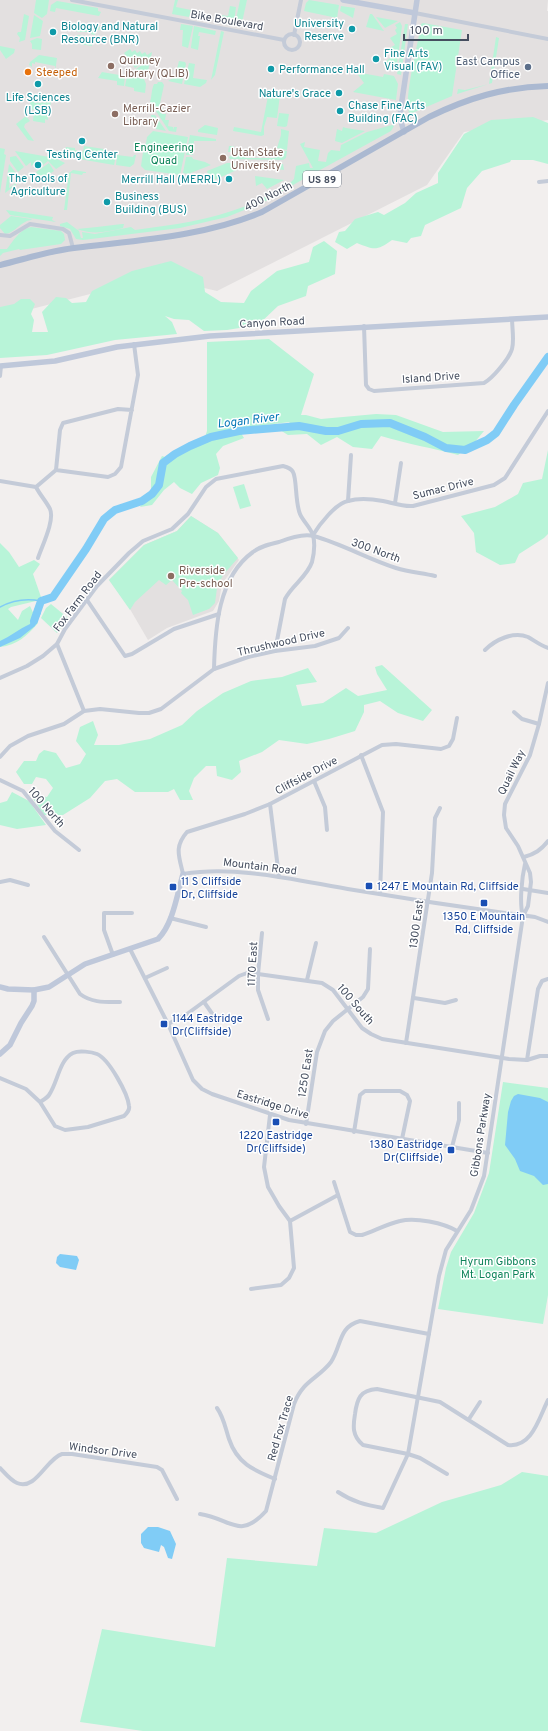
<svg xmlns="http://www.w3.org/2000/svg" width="548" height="1731" font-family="Overpass,sans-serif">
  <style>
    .education { fill: #e3e0e0 }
    .green { fill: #b8f4d8 }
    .water { fill: #80ccf6 }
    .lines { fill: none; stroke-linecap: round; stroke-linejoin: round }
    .stream { stroke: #80ccf6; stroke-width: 1.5 }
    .river { stroke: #80ccf6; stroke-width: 8 }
    .street { stroke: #c4cbd8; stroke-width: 4 }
    .secondary { stroke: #bfc8da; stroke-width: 5.5 }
    .primary { stroke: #abb9d1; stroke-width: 6 }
    .culture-dot { fill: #0f9aa8; stroke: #fff; stroke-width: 1.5 }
    .education-dot { fill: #8d6e63; stroke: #fff; stroke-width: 1.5 }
    .service-dot { fill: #5c6f8a; stroke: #fff; stroke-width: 1.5 }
    .food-dot { fill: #e8710a; stroke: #fff; stroke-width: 1.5 }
    .transit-dot { fill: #1a4fb4; stroke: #fff; stroke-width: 1.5 }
    .labels { text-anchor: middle; stroke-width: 3; stroke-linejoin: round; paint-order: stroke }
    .shield { fill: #fff; stroke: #7d838f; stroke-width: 1 }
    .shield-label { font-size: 10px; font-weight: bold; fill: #454e5f }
    .street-label { font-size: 11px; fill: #454e5f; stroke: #fff }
    .culture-label { font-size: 11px; fill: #0d838f; stroke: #fff; text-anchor: start }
    .education-label { font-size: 11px; fill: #785e54; stroke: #fff; text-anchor: start }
    .service-label { font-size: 11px; fill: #4e5e75; stroke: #fff; text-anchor: end }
    .food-label { font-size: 11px; fill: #c56008; stroke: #fff; text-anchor: start }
    .park-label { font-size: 11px; fill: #0c8359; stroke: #fff }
    .transit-label { font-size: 11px; fill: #164399; stroke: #fff; text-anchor: start }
    .water-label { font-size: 12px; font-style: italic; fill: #0075b6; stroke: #fff }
  </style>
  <rect width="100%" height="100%" fill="#f2efee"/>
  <g class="education">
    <polygon points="0,0 548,0 547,11 548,11 548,120 464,132 427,185 217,291 157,277 0,317"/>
    <polygon points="191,516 218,533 239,560 222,584 219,601 213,611 167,628 148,640 127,604 109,580 144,545 177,531"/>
  </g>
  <g class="green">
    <polygon points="36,0 49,0 47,14 42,18 34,13"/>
    <polygon points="175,0 178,0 176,7 191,10 189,17 172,14"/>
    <polygon points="240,0 247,0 241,27 235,24"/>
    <polygon points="309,0 339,5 337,18 304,11 306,3"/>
    <polygon points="57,1 98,8 98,11 101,12 99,16 56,8 55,12 50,11 51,5"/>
    <polygon points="230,6 236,7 234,23 231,25 221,23 221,15 228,16"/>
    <polygon points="341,6 355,8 353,18 340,11"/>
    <polygon points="24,14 29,16 25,40 19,42 20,38 17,34 18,32 21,32"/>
    <polygon points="370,14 372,14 384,31 366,27"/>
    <polygon points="34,15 43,21 40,36 30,38"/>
    <polygon points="376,17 398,21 385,28"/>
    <polygon points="400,22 402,26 397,64 391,68 386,61 393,56 388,49 395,45 390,38 397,34 395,30 397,28 395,25"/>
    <polygon points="72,23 100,27 99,30 96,30 95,35 91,34 91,32 77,32 78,30 71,29"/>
    <path d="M423,23L462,30L452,96L410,114C402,104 419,40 421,24Z"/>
    <polygon points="181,24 193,26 188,48 182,46 183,30 180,30"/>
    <polygon points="405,24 408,24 401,75 397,74"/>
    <polygon points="194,26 216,31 215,35 199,32 198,36 200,36 198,50 191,48 191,47"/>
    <polygon points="221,31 224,32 215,75 211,80"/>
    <polygon points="77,35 84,36 84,38 93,38 92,46 67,42 70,37 76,38"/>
    <polygon points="496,37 499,38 492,83 457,94 458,89 465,90 489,84"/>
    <polygon points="37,38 42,39 41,50 32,49 32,44 30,41"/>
    <polygon points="0,46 15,49 14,53 6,59 0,50"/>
    <polygon points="130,49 132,52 135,50 137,53 140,51 142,54 145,52 147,55 152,52 151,57 135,68 124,53"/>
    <polygon points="39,55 57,58 55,72 55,66 35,62 35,64 32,63 32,67 29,65 30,62"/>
    <polygon points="150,59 148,72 143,75 139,75 135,70"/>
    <polygon points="179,61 185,62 186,64 182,84 168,81 175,77"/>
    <polygon points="189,63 195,64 193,78 207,80 206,83 200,87 184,84"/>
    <polygon points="102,72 125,76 124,86 117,85 117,81 98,78"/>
    <polygon points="356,72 383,77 384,74 394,76 398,84 396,100 353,92 364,83"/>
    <polygon points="127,76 144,79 146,84 145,93 134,91 134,88 125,86"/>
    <path d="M158,82H162L164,85L159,108H163L162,114H166L165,120H169L168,126L173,127V130L174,127H177L176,132L169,131L150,102C152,96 151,91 154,84H157Z"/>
    <polygon points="271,94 280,95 277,118 267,117 264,127 264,135 261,136 233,131 234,127 261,132 268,96"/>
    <polygon points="31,97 36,97 35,103 51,102 49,112 29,109"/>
    <polygon points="34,112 48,115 48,120 45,119 45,123 33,121"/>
    <polygon points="279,113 289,114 287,126 285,127 277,126"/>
    <polygon points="151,115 155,115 166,131 156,129 153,125"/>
    <polygon points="26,116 30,121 25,124 24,127 34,141 28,140 16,124"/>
    <path d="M533,117L548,123V164L533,160H511L510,162L482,171L467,188L461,208L425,225L421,236L411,238L407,243L392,240C377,251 374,250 357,243L347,249L335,242L339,232L345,231L355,219L378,212L384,215L405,203L416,193L438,183V173L464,134L491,120Z"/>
    <polygon points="205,125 218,128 217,135 198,132 198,130"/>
    <path d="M392,125L394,126L391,131L300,181L264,202L227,217L180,228L83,240L76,239L70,229L60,226V224L67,222L79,231L81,238H83L82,232L95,234L131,227L135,230C173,225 210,220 246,206C261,200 275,191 289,184L294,179L296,166L309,163L310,168H313L300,144L305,142L304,147L320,150L318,161L326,162L328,153L331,150L340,151L341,145L367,132Z"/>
    <polygon points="343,127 346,128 365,131 342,143 335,141 337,129 342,131"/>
    <polygon points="281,129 289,131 287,150 277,148 281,135"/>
    <polygon points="153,131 188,137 180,175 145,170 141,166 144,145 146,143 147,137"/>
    <polygon points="190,135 216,139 216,141 194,141 193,155 186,155"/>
    <polygon points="84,146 104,149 104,153 116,155 114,165 79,159 79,155 83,151"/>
    <polygon points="229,146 234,146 233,153 245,156 246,158 275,158 275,150 287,151 286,158 283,160 230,159 229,157 231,156 232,152 228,152"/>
    <polygon points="66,147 75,148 75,150 78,151 77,158 61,156 61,151 64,151"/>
    <polygon points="0,148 5,149 4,154 6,155 0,193"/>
    <polygon points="15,151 55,158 65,163 56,169 48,161 39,168 35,163 31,166 31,162 26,166"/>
    <polygon points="117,155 133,157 134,155 136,155 134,164 130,167 116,165"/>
    <polygon points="16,156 24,167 18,172 10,161 10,157"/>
    <polygon points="186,157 192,157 193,159 205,162 211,165 188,174 183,173"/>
    <polygon points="49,163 54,171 41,180 36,172"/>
    <polygon points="227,163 237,163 239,169 210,182 207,171"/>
    <polygon points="256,163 283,164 284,170 256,166"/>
    <polygon points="9,164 16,173 10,177 9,188 16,183 16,185 5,193"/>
    <polygon points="73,170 86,172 86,173 83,173 82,175 71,173 67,210 64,210 69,173"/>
    <polygon points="255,176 284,180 267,189 262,183 256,186"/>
    <polygon points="6,210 53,217 52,220 56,222 10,215"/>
    <path d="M11,216L32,219L31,220C21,221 15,233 5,234L0,228V225Z"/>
    <path d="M122,224H124L123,228C108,232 92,235 77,229L97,227V232V227Z"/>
    <path d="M31,227L61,231L64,234L65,240L61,244L20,250L19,249L3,253L0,256V249H7C14,240 20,229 31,227Z"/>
    <polygon points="324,241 337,251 335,274 308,286 306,296 278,306 258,325 227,330 204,331 189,320 174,319 165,316 172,322 177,334 115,340 47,355 0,358 0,307 14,304 21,299 30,299 35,304 31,314 34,320 32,332 48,332 42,312 56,297 66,298 72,303 86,302 92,291 132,271 171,261 203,277 205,292 221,302 244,303 251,291 277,271 309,262 313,247"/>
    <path d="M269,339L314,374L301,415H306L321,419L376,414L396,415L443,432L484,431L474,443L458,455C433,448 407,444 381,436L372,449L353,447L337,437L321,445L307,434L288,435L280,430L290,422L238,428L244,438L223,446L216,454L220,468L218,475L201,483L192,494L180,488L174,482L164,490L152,505L140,507L151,491V477L162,456L171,459L203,443L207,431V342Z"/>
    <polygon points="548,450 548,534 544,538 519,554 515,563 500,565 476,552 474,533 461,516 495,507 518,494 523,483 542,479"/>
    <polygon points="244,484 251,506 240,509 233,487"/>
    <polygon points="191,516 218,533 238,558 223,575 217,588 215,603 209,609 193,615 188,600 181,593 182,591 172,580 166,585 159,580 135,602 130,610 109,580 144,545 177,531"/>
    <path d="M0,543L9,552L19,567L34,560L40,564L33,574L41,597L36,601L11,607L8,609L18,620L22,611L30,606L38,623C27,636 17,645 0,647Z"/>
    <polygon points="51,604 68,618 57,633 41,618 46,608"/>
    <polygon points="382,665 432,710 423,721 398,713 380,701 364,705 364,712 355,731 329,739 307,744 279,740 262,752 239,761 241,772 232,780 217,776 216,766 206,766 194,778 189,791 193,800 180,800 174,789 168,792 135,792 117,779 105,781 90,798 63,815 44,815 32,797 35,795 47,797 53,788 46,779 36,777 32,784 24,784 16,772 24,761 36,761 39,754 44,750 56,753 66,768 80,764 86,754 76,741 80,727 93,721 98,735 94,745 119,745 150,739 182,725 197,711 223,693 251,681 282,677 308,668 317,682 296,685 302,706 323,703 346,688 358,696 387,690 377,674 375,667"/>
    <polygon points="12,792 29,801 46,825 17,829 0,825 0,803 7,801"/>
    <polygon points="503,1082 548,1088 548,1295 543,1324 438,1309 446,1268 451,1252 474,1213 489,1173"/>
    <polygon points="522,1472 548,1476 548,1731 143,1731 80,1722 102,1629 215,1647 227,1558 317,1566 324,1528 376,1533 442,1502 501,1485"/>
  </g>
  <g class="water">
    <path d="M35,608L41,613L35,626L20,638L0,647V641C11,636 19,629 30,624Z"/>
    <polygon points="518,1094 540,1098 548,1102 548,1184 543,1185 534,1176 520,1171 515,1159 505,1145 508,1112 511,1101 514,1096"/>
    <polygon points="60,1254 77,1256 79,1260 76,1270 60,1267 56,1263 57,1257"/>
    <polygon points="148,1527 158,1527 170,1531 176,1544 172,1559 168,1558 164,1547 161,1545 159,1552 144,1548 141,1543 141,1534"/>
  </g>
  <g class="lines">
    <path class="stream" d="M0,607C13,600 26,598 41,601"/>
    <polyline class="river" points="34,621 41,601 53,597 86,549 104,519 115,510 142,501 152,494 159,485 163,463 175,454 190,446 211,437 239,431 299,426 326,431 338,431 361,424 390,423 425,437 446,448 465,450 487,440 496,433 514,405 548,357"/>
    <g class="street">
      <polyline points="72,0 284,40"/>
      <polyline points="415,13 548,39"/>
      <circle cx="292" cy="42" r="8"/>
      <polyline points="294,35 301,0"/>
      <polyline points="539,182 548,181"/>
      <polyline points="0,235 10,236 30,224 63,229 69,233 73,248"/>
      <path d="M364,326L366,385L369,389L374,391L484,383C491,379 495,374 500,368C517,348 513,344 512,319"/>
      <polyline points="0,376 1,366"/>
      <polyline points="132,410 118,409 63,423 60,430 56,470 108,477 115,474 121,467 138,375 134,344"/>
      <path d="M0,481L36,487C40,495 46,501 50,509C55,520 42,546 38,558"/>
      <polyline points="36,487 56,470"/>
      <polyline points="348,501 351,455"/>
      <polyline points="395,503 401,463"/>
      <path d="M313,535C319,525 336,503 348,501C358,498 372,499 383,501C393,503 403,507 413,506L494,485L505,478L548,411"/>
      <polyline points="87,600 125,656 132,654 174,629 219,614"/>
      <polyline points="57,644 84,711"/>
      <path d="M485,650C495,640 513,631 528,637C535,641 540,645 548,648"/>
      <path d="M214,669C215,629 218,577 253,552C261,546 270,544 279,542C289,538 303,533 314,536C342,544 368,559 396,568C409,572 422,573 435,576"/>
      <path d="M0,678L27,666L43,656L57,644L65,629L97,586L129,553L143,541L172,529L188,514L206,487L216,479L283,466C287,467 291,468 293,472C297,479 295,502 300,514C303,521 310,527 313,535C315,543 314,554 312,562C307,577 292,585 285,599L275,651"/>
      <polyline points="514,712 522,719 539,724"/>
      <path d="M457,718L453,739L449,746L441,749L396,744L382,745L270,804L245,814L187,832C174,847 179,856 183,874C239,865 299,881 354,890C414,900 474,909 535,917L548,922"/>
      <polyline points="361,755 383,812 380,894"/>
      <polyline points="0,757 10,746 28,736 64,724 84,711 100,709 139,713 149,713 161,709 214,669 248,657 275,651 315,646 339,638 348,628"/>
      <polyline points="0,780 23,791 55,831 79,850"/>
      <polyline points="314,781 325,807 327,830"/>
      <polyline points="270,804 279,877"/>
      <path d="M524,857C535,854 541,850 548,841"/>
      <path d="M525,864C522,877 519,903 523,916L528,906L531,882L530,873L518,846L506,828L504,815L505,804L530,755L539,724L548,683"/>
      <polyline points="0,882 10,880 28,885"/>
      <polyline points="523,889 548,893"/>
      <polyline points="170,918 206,927"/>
      <polyline points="262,933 258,974 258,990 268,1019"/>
      <path d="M44,937L80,994C92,1003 105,1002 120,1002"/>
      <polyline points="130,949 168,1024 193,1080 202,1089 212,1094 289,1120 488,1153"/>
      <polyline points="113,955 104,930 104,913 132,913"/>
      <polyline points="145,978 167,968"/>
      <polyline points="307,980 316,943"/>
      <polyline points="414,998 445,1003 456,1000"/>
      <polyline points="204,1002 218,1022"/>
      <polyline points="168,1024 187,1014 239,976 247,973 258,974 322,983 333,990 362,1028 371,1034 382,1039 509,1059 527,1060 540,1056 548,1056"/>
      <polyline points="406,1043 432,873 435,818 440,808"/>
      <polyline points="527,1060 538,989 542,981 548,979"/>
      <path d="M0,1078L26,1089L40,1102L55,1126L65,1130L88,1127L124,1116C127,1113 130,1110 129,1106C128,1094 109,1059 97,1054C92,1052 79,1050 73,1053C59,1060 58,1082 49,1095C47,1098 43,1100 40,1102"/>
      <polyline points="306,1124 317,1052 325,1031 333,1021 363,997 368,989 370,949"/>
      <polyline points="354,1132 360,1095 365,1091 400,1091 407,1095 410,1101 402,1139"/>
      <polyline points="452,1147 459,1120 459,1103"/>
      <path d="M334,1182L350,1232L356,1235H362C374,1231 387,1224 400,1221C415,1217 444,1223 457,1231"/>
      <polyline points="290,1221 338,1195"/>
      <polyline points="251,1289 281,1285 289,1278 294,1268 290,1221 279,1206 268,1187 264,1167 270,1115"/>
      <path d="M217,1408C224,1418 225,1427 229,1439C237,1463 253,1470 275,1479"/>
      <polyline points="469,1419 480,1402"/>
      <path d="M0,1468C5,1473 10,1480 17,1483C36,1491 46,1459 62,1454C65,1454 69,1454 72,1454L157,1467L162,1470L177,1499"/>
      <path d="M447,1474L420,1458L408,1454L363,1445C352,1436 353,1426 355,1414C357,1399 360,1390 377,1389L440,1402L508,1445C532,1448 539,1418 548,1400"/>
      <path d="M338,1492C353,1502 366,1505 383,1508L408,1454L439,1276L446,1250L471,1210L484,1176L523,916"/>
      <path d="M200,1514C230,1518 239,1541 266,1511L294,1404C303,1380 318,1379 331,1362C342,1345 338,1327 360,1321L429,1334"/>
    </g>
    <g class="secondary">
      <polyline points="343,0 415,13"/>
      <polyline points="404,132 400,118 401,107 417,0"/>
      <polyline points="0,366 55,361 117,347 210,336 548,317"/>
      <path d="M0,987L8,989L34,990L49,987L85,964L158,939C173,924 177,895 183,874"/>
      <polyline points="0,1054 10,1045 21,1023 32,1006 34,1001 34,990"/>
    </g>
    <path class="primary" d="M0,265C25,259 49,251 74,248C138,240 202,237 262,212L429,117C468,98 504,87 548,86"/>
  </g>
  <g class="culture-dot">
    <circle cx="352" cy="29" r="4"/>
    <circle cx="53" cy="32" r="4"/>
    <circle cx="376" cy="59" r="4"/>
    <circle cx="271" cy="69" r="4"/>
    <circle cx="38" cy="84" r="4"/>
    <circle cx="339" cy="93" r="4"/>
    <circle cx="340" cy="111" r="4"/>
    <circle cx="82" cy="141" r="4"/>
    <circle cx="38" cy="165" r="4"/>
    <circle cx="229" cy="179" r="4"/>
    <circle cx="107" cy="202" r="4"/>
  </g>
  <g class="education-dot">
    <circle cx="111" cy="66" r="4"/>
    <circle cx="115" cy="114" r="4"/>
    <circle cx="223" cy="158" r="4"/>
    <circle cx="171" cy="576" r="4"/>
  </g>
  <circle class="service-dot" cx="528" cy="67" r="4"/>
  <circle class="food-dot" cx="28" cy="72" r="4"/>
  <g class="transit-dot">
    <rect x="365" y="882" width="8" height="8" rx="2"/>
    <rect x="169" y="883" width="8" height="8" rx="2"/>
    <rect x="480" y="899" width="8" height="8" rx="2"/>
    <rect x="160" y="1020" width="8" height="8" rx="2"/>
    <rect x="272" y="1118" width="8" height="8" rx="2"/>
    <rect x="447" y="1146" width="8" height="8" rx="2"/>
  </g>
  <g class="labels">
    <rect class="shield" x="303" y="171" width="38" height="16" rx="3"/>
    <g class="shield-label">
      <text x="322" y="183">US 89</text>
    </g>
    <g class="street-label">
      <text transform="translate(227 20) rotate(10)" y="4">Bike Boulevard</text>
      <text transform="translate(268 196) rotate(-27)" y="4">400 North</text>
      <text transform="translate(272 322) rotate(-3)" y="4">Canyon Road</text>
      <text transform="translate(431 377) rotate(-4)" y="4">Island Drive</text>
      <text transform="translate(443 488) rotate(-14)" y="4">Sumac Drive</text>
      <text transform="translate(376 550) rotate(20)" y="4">300 North</text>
      <text transform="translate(77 601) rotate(-53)" y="4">Fox Farm Road</text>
      <text transform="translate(281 642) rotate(-13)" y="4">Thrushwood Drive</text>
      <text transform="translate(511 772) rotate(-64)" y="4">Quail Way</text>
      <text transform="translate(306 775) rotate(-28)" y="4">Cliffside Drive</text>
      <text transform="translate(47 807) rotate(49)" y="4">100 North</text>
      <text transform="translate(260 866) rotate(7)" y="4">Mountain Road</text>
      <text transform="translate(416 924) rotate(-82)" y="4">1300 East</text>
      <text transform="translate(252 964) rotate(-87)" y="4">1170 East</text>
      <text transform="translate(356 1004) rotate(49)" y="4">100 South</text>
      <text transform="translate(305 1073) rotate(-81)" y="4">1250 East</text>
      <text transform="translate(273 1104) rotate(17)" y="4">Eastridge Drive</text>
      <text transform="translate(480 1135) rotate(-81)" y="4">Gibbons Parkway</text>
      <text transform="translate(280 1428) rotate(-74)" y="4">Red Fox Trace</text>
      <text transform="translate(103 1450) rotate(7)" y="4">Windsor Drive</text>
    </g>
    <g class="culture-label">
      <text x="344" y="27" text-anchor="end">University<tspan x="344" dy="13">Reserve</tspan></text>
      <text x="61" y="30">Biology and Natural<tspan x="61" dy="13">Resource (BNR)</tspan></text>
      <text x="384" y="57">Fine Arts<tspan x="384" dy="13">Visual (FAV)</tspan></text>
      <text x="279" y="73">Performance Hall</text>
      <text x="331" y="97" text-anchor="end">Nature's Grace</text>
      <text x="38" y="101" text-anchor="middle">Life Sciences<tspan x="38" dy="13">(LSB)</tspan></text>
      <text x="348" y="109">Chase Fine Arts<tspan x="348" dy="13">Building (FAC)</tspan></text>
      <text x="82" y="158" text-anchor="middle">Testing Center</text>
      <text x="38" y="182" text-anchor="middle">The Tools of<tspan x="38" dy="13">Agriculture</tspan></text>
      <text x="221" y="183" text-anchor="end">Merrill Hall (MERRL)</text>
      <text x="115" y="200">Business<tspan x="115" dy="13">Building (BUS)</tspan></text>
    </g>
    <g class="education-label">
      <text x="119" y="64">Quinney<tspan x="119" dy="13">Library (QLIB)</tspan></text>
      <text x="123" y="112">Merrill-Cazier<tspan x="123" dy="13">Library</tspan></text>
      <text x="231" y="156">Utah State<tspan x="231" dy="13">University</tspan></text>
      <text x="179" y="574">Riverside<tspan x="179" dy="13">Pre-school</tspan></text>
    </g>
    <g class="service-label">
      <text x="520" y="65">East Campus<tspan x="520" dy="13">Office</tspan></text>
    </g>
    <g class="food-label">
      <text x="36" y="76">Steeped</text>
    </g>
    <g class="park-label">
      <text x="164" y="151">Engineering<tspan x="164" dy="13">Quad</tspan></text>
      <text x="498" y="1265">Hyrum Gibbons<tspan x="498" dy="13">Mt. Logan Park</tspan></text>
    </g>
    <g class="transit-label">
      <text x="181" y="885">11 S Cliffside<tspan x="181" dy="13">Dr, Cliffside</tspan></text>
      <text x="377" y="890">1247 E Mountain Rd, Cliffside</text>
      <text x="484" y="920" text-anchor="middle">1350 E Mountain<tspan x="484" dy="13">Rd, Cliffside</tspan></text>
      <text x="172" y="1022">1144 Eastridge<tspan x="172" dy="13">Dr(Cliffside)</tspan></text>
      <text x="276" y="1139" text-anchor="middle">1220 Eastridge<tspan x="276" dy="13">Dr(Cliffside)</tspan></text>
      <text x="443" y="1148" text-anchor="end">1380 Eastridge<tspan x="443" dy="13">Dr(Cliffside)</tspan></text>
    </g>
    <g class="water-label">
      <text transform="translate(248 420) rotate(-7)" y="4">Logan River</text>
    </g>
  </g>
  <path d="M404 34v6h64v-6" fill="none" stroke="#454e5f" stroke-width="2"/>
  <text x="410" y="34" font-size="12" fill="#454e5f" stroke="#ffffff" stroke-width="3" paint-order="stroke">100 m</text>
</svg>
